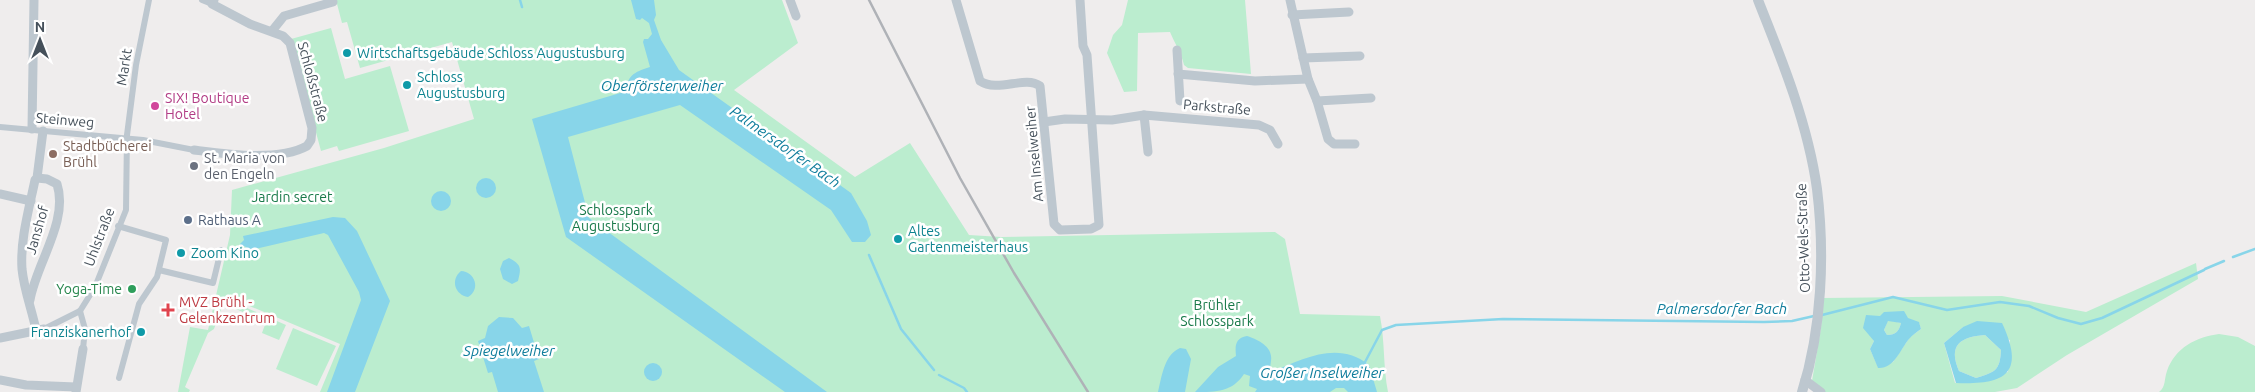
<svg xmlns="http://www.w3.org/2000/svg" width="2255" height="392" font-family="Ubuntu,sans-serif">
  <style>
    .green { fill: #bbedcf; fill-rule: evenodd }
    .water { fill: #88d5e9; fill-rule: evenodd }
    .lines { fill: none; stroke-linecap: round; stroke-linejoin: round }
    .stream { stroke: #88d5e9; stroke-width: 2.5 }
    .pedestrian { stroke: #bdc7cf; stroke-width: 6 }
    .minor { stroke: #bdc7cf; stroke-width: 9 }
    .tertiary { stroke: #bdc7cf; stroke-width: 10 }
    .rail { stroke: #afb2b7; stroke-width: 2.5 }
    .culture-dot { fill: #0f9aa8; stroke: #fff; stroke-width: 2 }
    .hotel-dot { fill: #d1479c; stroke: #fff; stroke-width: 2 }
    .education-dot { fill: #8d6e63; stroke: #fff; stroke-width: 2 }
    .worship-dot { fill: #6b7280; stroke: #fff; stroke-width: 2 }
    .service-dot { fill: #5c6f8a; stroke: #fff; stroke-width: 2 }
    .leisure-dot { fill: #2e9e5b; stroke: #fff; stroke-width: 2 }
    .health-dot { fill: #e0444e; stroke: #fff; stroke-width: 2 }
    .labels { text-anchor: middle; stroke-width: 5; stroke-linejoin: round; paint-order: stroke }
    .culture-label { font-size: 14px; fill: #0d838f; stroke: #fff; text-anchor: start }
    .street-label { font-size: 14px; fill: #45505a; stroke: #fff }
    .hotel-label { font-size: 14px; fill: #b23c85; stroke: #fff; text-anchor: start }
    .education-label { font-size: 14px; fill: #785e54; stroke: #fff; text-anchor: start }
    .worship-label { font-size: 14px; fill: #5b616d; stroke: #fff; text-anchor: start }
    .park-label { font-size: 14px; fill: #187949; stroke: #fff }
    .service-label { font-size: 14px; fill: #4e5e75; stroke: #fff; text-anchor: start }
    .leisure-label { font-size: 14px; fill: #27864d; stroke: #fff; text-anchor: end }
    .health-label { font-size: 14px; fill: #be3a42; stroke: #fff; text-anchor: start }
    .water-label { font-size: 15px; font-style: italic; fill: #0f7d9c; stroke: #fff }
  </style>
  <rect width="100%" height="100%" fill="#efeded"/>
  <g class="green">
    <path d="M336,0H782L798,43L734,90L855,177L910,143L969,235L1001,237L1275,232L1285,239L1300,314L1380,316C1385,341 1383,367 1388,392H320L340,344L226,296L214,329L208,333L185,387L190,390L189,392H178L190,327L208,330L230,235L232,190L384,148L474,119L452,42L360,68L347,22L342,23Z"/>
    <path d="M1128,0H1245L1251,74L1188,68L1184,65C1181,52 1175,44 1170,32L1138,33L1137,91L1124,92L1107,53L1113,35L1122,25Z"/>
    <polygon points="331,28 345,79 390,66 409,131 339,151 337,146 321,151 291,39"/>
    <path d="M2196,263L2198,279L2067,355L2017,388L1995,392H1823L1812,381L1821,328L1823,298L2002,296L2086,312ZM1866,316L1919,323L1921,329L1910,337L1893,362L1878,367L1870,349L1874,341ZM1963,327L2010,340L2008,372L1955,383L1944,343Z"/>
    <polygon points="231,301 286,325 279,340 262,333 266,322 229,306"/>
    <path d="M1888,320L1901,323C1899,331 1896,335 1887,335L1884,330Z"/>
    <polygon points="293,328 336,346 317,386 276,369"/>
    <path d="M2219,334L2238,337L2255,346V392H2159C2166,387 2164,379 2167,371C2175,348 2196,337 2219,334Z"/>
    <path d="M1985,335L2001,350C2000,371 1995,372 1976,378L1959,371C1948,345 1960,337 1985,335Z"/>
  </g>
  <g class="water">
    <path d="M631,0H654L656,15L654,20L661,40L679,70L851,193L867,221L871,235L865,242H852L831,210L680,105L568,137L589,218L827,392H785L566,237L532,119L627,91C626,75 637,71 650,67L643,42L644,39H648L652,34L649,23L642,18L640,20L636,19Z"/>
    <circle cx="486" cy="188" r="10"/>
    <circle cx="441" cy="201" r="10"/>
    <polygon points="333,217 345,218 357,231 390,301 355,392 327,392 361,300 359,292 328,235 324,233 247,251 245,246 242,247 240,244 244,240 243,236"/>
    <path d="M509,258C522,265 521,268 518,281L512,284L503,279L500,269L503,261Z"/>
    <path d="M461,271C475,272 481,289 468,297C455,295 450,280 461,271Z"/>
    <path d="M1904,311L1908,318L1919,322L1921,329C1917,332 1912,335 1909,339C1900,350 1894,369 1878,368L1870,349L1874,341L1863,328L1866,315L1880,316L1884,312ZM1888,321L1901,323C1899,331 1896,335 1887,335L1884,330Z"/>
    <polygon points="499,317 513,318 522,328 529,326 539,359 534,361 544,392 498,392 492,372 488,373 478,341 485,338 488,326"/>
    <path d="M1977,321L2002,323C2026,374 2005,385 1956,383L1944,343L1963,327ZM1985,335L2001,350C2000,371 1995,372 1976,378L1959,371C1948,345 1960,337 1985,335Z"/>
    <path d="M1247,336C1256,339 1270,345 1271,356C1272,362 1269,366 1271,372C1303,359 1338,340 1369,365L1377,392H1348L1344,388H1336L1330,392H1255L1257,389L1249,386L1250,376L1244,374C1232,392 1217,392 1195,392L1218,367L1236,356C1235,346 1235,338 1247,336Z"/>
    <path d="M1180,348L1186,349L1191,359L1185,392H1158C1162,376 1164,355 1180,348Z"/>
    <circle cx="653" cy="372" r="9"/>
  </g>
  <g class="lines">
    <g class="stream">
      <polyline points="520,0 522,7"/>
      <polyline points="869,255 901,329 934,370"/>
      <polyline points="2233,257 2255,249"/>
      <polyline points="2205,269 2224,261"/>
      <polyline points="1822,315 1893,297 1947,310 2000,302 2029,306 2058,318 2081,324 2102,318 2204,270"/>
      <polyline points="1364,364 1382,330 1396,325 1503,319 1764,322 1792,321 1814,316"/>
      <polyline points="939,375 964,388 967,392"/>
    </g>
    <g class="pedestrian">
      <polyline points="202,0 212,4"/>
      <polyline points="0,127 143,140 194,150"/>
      <polyline points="118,226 166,240 157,277 139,304 119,378"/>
      <polyline points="159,270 213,283 221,250"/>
      <polyline points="80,311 85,329 83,349"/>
      <polyline points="44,329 80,311 95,287 126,210 127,135 136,65 149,0"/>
    </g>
    <g class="minor">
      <polyline points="790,0 796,16"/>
      <path d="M956,0L980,81C998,93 1025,75 1040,86L1054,224L1060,230L1091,229L1099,225L1087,55L1083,46L1080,0"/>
      <polyline points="1290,0 1308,79 1317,101 1328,139 1334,144 1355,144"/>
      <polyline points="1292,15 1349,12"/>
      <polyline points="272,31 284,16 333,2"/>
      <polyline points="1177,50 1180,101"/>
      <polyline points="1303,58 1360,56"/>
      <polyline points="1178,74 1255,81 1308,79"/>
      <polyline points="1317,101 1371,98"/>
      <polyline points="1144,115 1148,152"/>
      <polyline points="1044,122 1065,119 1112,120 1144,115 1259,125 1270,130 1278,144"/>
      <polyline points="32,129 34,0"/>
      <path d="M194,150C225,154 278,162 307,146L311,140L312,128L290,43L283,36L250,24L212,4L214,0"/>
      <polyline points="0,194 31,201"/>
      <path d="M30,300C36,264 69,221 57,184L47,179L37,178"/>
      <path d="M36,330C32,310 24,290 22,269C20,240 29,209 35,180L37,178L43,131"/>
      <polyline points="0,338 44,329"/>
      <polyline points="0,380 26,385 76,387"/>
      <polyline points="1805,380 1821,392"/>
      <polyline points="76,392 83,349"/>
    </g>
    <path class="tertiary" d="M1758,0C1782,60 1808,124 1817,189C1825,254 1822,329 1802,392"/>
    <polyline class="rail" points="869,0 960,178 1014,273 1088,392"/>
  </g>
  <g class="culture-dot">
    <circle cx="347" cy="53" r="5"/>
    <circle cx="407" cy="85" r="5"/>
    <circle cx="898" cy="239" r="5"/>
    <circle cx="181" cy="253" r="5"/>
    <circle cx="141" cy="332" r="5"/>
  </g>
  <circle class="hotel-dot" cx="155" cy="106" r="5"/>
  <circle class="education-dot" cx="53" cy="154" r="5"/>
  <circle class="worship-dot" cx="194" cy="166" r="5"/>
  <circle class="service-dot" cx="188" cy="220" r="5"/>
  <circle class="leisure-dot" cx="132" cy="289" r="5"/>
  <path class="health-dot" d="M165.5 302.5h5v5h5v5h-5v5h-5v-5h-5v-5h5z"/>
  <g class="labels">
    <g class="culture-label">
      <text x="357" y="58">Wirtschaftsgebäude Schloss Augustusburg</text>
      <text x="417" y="82">Schloss<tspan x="417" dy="16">Augustusburg</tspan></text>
      <text x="908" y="236">Altes<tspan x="908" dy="16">Gartenmeisterhaus</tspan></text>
      <text x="191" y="258">Zoom Kino</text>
      <text x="131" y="337" text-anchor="end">Franziskanerhof</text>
    </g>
    <g class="street-label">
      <text transform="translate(124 67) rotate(-81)" y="5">Markt</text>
      <text transform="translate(313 82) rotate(75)" y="5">Schloßstraße</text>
      <text transform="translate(1217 107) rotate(5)" y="5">Parkstraße</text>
      <text transform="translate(65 120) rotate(5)" y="5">Steinweg</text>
      <text transform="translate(1034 154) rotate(-95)" y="5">Am Inselweiher</text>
      <text transform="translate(37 230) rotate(-74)" y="5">Janshof</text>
      <text transform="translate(99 237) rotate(-69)" y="5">Uhlstraße</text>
      <text transform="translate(1803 238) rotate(-92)" y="5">Otto-Wels-Straße</text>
    </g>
    <g class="hotel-label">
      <text x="165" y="103">SIX! Boutique<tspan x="165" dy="16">Hotel</tspan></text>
    </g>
    <g class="education-label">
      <text x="63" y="151">Stadtbücherei<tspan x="63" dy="16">Brühl</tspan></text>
    </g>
    <g class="worship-label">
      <text x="204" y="163">St. Maria von<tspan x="204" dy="16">den Engeln</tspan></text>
    </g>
    <g class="park-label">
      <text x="292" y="202">Jardin secret</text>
      <text x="616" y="215">Schlosspark<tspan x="616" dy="16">Augustusburg</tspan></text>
      <text x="1217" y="310">Brühler<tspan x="1217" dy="16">Schlosspark</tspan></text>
    </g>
    <g class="service-label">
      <text x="198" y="225">Rathaus A</text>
    </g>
    <g class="leisure-label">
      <text x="122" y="294">Yoga-Time</text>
    </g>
    <g class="health-label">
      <text x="179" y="307">MVZ Brühl -<tspan x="179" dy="16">Gelenkzentrum</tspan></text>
    </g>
    <g class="water-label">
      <text x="662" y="91">Oberförsterweiher</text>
      <text transform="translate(785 147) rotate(35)" y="5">Palmersdorfer Bach</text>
      <text x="1722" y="314">Palmersdorfer Bach</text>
      <text x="509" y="356">Spiegelweiher</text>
      <text x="1322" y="378">Großer Inselweiher</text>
    </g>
  </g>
  <g transform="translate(40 40)" stroke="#ffffff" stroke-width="4" paint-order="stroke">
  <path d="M0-4L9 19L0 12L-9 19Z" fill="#45505a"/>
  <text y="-8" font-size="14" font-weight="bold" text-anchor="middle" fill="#45505a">N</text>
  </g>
</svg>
